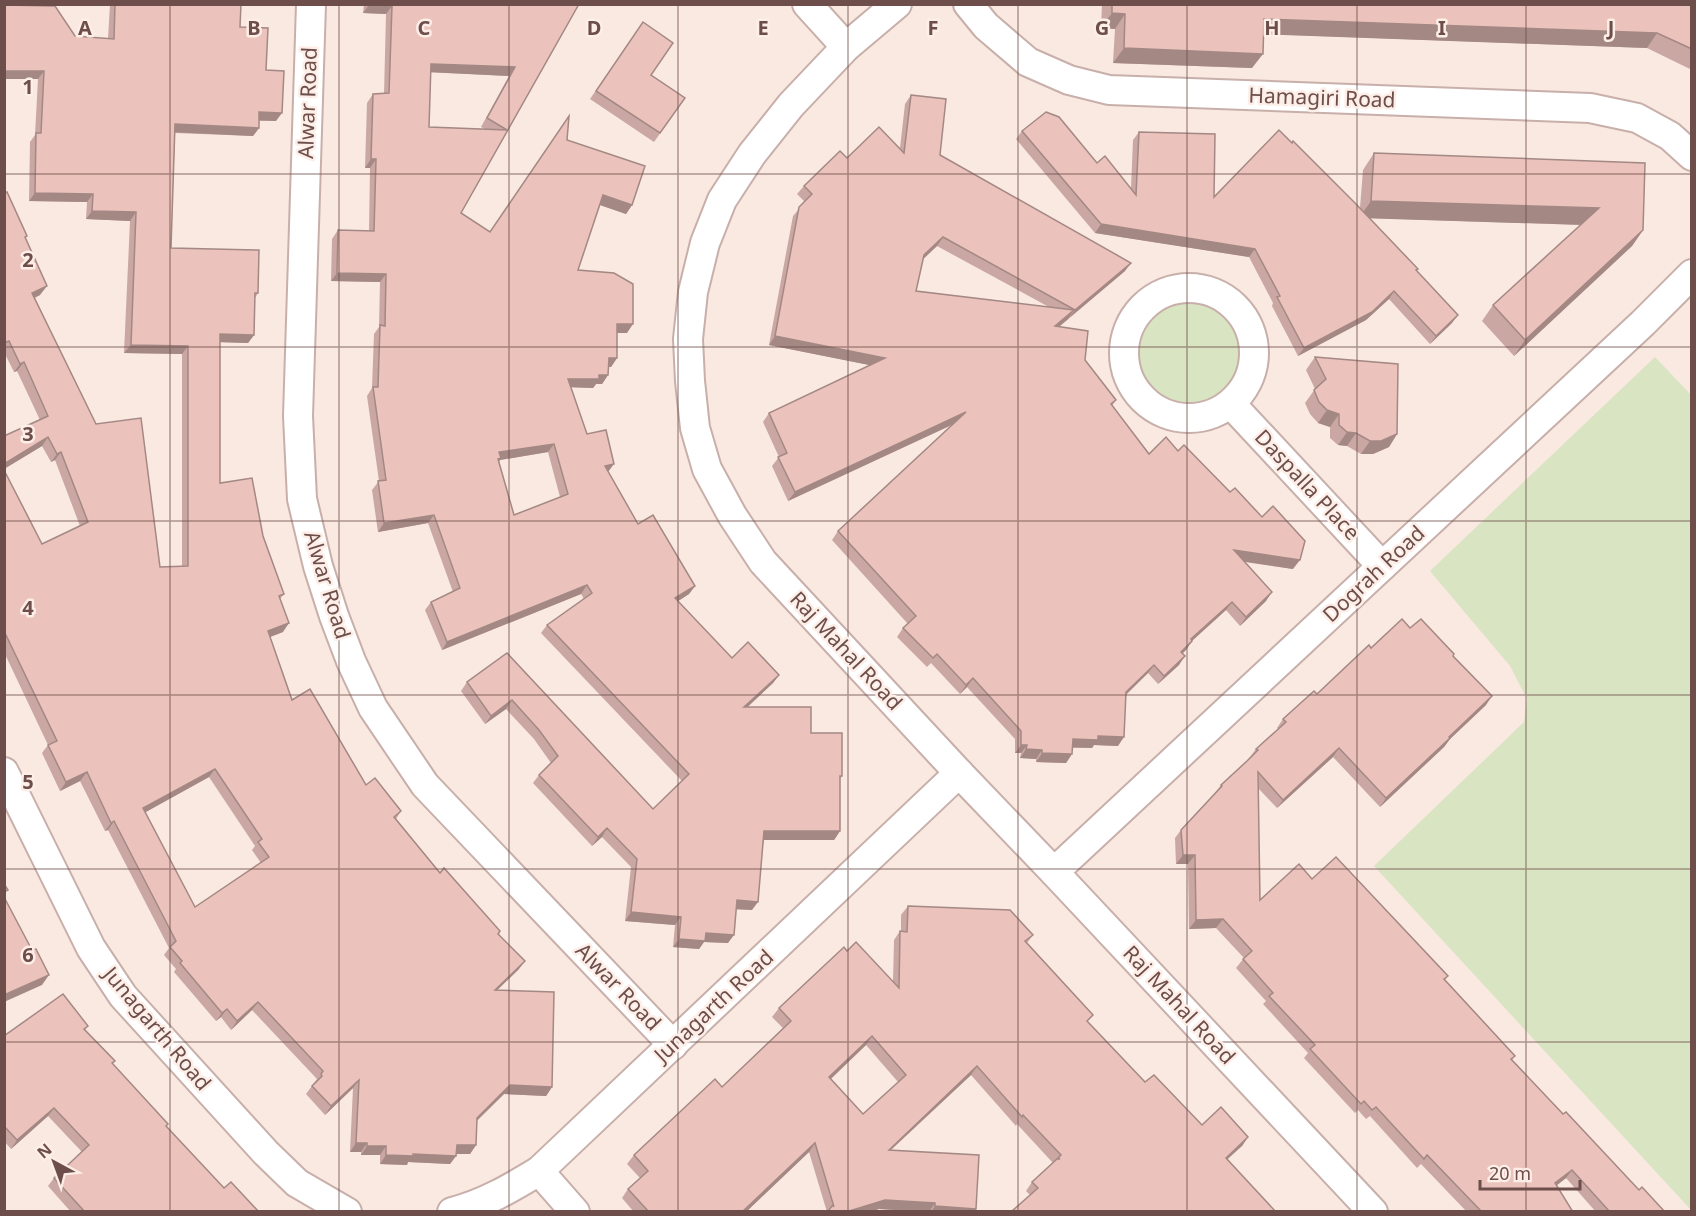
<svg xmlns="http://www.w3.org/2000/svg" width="1696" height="1216" font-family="'Noto Sans',sans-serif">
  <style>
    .green { fill: #d9e4c2 }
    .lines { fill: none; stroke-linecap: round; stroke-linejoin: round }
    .street-casing { stroke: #c8afaa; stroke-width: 32 }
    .street { stroke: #fff; stroke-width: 28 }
    .wall { fill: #caa7a2; fill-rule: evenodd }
    .shaded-wall { fill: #a48884 }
    .building { fill: #ebc2bc; stroke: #a48884; stroke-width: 1.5; fill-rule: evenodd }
    .grid { fill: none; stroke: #6d4e4b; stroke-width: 1.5; stroke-opacity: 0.55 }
    .labels { text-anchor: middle; stroke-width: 5; stroke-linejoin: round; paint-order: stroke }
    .street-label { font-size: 21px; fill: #6d4e4b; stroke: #fdeee7 }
    .grid-label { font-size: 20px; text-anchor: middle; font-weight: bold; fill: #6d4e4b; stroke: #fdeee7; stroke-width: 5; stroke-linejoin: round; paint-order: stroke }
  </style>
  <rect width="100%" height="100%" fill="#f9e9e1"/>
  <g class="green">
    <circle cx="1188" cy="352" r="55"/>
    <polygon points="1655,357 1692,396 1691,1210 1374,866 1524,722 1527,699 1510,666 1430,571"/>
  </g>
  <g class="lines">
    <defs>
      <g id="street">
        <polyline points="311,4 298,416 302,499 318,566 334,616 351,661 373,708 425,785 673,1045"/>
        <polyline points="807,4 846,47"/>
        <polyline points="897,4 846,47 791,105 752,154 722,200 705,243 693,292 688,339 690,381 695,428 707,469 732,515 763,562 959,773 1054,872 1373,1212"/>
        <polyline points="968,4 986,26 1028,62 1069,80 1109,90 1590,108 1637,118 1670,136 1692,156"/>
        <circle cx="1189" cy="353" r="65"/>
        <polyline points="1231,404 1382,566"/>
        <polyline points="4,772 91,948 123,996 266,1153 297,1183 347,1212"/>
        <polyline points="1054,872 1643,323 1692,274"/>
        <polyline points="539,1171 575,1212"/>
        <path d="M452,1212C484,1204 511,1188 539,1171L959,773"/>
      </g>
    </defs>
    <use href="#street" class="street-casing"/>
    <use href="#street" class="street"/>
  </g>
  <g class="wall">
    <path d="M110,4H241L240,27L266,70L276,121H259V128L253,136L175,133L171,248L258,293L255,298L254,335L248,343L220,342V483L263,536L284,594L280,599L283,632L270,637L292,700L366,785L401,811L396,819L440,873L499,934L519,969L497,990L552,1087L546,1096L504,1094L477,1121L476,1145L470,1154H456V1156L450,1164L408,1162L407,1165L380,1164V1155H361V1152H350L353,1088L325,1115L306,1094L317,1079L252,1010L231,1030L221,1017L216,1021L174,972L176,969L164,955L169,948L108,830L105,831L80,781L60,791L42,753L48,745L4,652V470L42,544L80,526L55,460L51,462L42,446L4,469L40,420L17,371L14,372L4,352V193L25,238L40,295L35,298L160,567L182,566V354L124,353L130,221L86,219L87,202L29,201L30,142L35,135L38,79H4L75,36L108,39ZM209,777L255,846L252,850L261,863L195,907L145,812Z"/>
    <path d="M364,4H579L461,213L490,232L567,140L632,205L626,214L600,205L578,270L627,333H617V358L611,367H609L608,375L602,384H596L593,388L571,387L587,434L638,524L695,586L689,594L678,601L732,658L779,675L773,683L747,707L811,733L842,776L840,779V831L834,840H764L752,910L736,909L728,943L704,942L699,949L673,947L675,925L625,921L631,867L602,837L592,846L533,783L539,775L551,763L534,739L506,709L485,724L461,691L467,682L507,653L653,809L682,781L541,633L547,625L584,599L581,594L442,650L425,610L431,602L453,592L428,523L378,532L372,490L379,481L367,396L372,388L374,334L379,327L380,282L331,281L332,239L338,230L369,231L370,168H365L367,103L373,94H384L386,14L363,13ZM430,72L509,76L481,127L485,129L429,127ZM548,452L560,497L514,515L499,461L500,460Z"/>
    <polygon points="1102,4 1692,4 1692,70 1647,48 1263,34 1252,68 1113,63 1115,29 1101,28"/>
    <polygon points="643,22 651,75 685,98 654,142 590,99"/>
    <path d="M911,95L940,155L1125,271L1059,327L1116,400L1112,406L1149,454L1293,569L1244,562L1266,601L1240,626L1226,610L1192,641L1186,650L1183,653L1179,665L1158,684L1148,673L1126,695L1118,746L1094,745L1092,748H1072V754L1066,763L1036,762V759L1020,758L1021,753H1015V739L967,687L960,694L931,663L927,667L897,637L903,628L908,624L832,540L838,531L954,424L788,501L772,466L779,457L763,422L769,413L870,365L769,345L793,216L805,202L797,194L804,186L847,158L900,148L905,104ZM937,246L1049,307L916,291L923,259Z"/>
    <polygon points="1022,131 1131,188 1133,140 1139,132 1214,197 1292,143 1360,208 1363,170 1374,153 1643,230 1632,246 1514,356 1482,321 1493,305 1581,225 1369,218 1417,271 1452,323 1430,344 1389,299 1366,320 1298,356 1272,306 1273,303 1249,257 1095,233 1016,139"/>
    <polygon points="1315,357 1397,434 1389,447 1373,454 1361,454 1347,446 1338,445 1330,438 1330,427 1318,423 1310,414 1305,403 1315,389 1306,370"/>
    <polygon points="1410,628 1453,656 1486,705 1450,739 1444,747 1380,807 1333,757 1277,808 1258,788 1260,900 1312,879 1448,976 1445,980 1515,1056 1512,1060 1563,1114 1639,1190 1665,1212 1596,1212 1566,1178 1556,1186 1573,1212 1467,1212 1421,1164 1417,1168 1370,1116 1366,1119 1358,1110 1355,1113 1304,1058 1308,1053 1263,1004 1266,1001 1236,968 1244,958 1216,928 1189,929 1188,864 1176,864 1175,838 1181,830 1215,793 1221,785 1247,761 1256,749 1278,729 1277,728 1283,719 1317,694 1371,648"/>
    <path d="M908,906L1033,935L1027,943L1088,1022L1145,1082L1202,1125L1248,1137L1242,1146L1030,1195L1026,1191L1032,1182L1053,1163L1017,1124L1016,1126L971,1075L891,1150L976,1209L974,1212H922L879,1209L870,1212H827L809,1152L746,1212H634L622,1198L628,1189L640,1178L627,1164L634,1155L722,1087L783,1028L772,1017L779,1008L847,951L893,982L894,940L900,931H901V915ZM866,1045L898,1082L863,1114L831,1079Z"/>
    <polygon points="88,1026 85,1030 115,1061 113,1064 168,1124 166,1127 224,1188 259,1212 71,1212 48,1186 54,1178 82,1152 48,1116 11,1149 4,1141 4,1036"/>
  </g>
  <g class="shaded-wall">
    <polygon points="369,5 392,6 386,14 363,13"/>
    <polygon points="1112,13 1125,14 1115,29 1101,28"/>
    <polygon points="1264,19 1657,33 1647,48 1254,34"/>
    <polygon points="1124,48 1263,54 1252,68 1113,63"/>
    <polygon points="431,64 515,67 509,76 425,72"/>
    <polygon points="4,71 44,71 38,79 4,79"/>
    <polygon points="259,112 282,113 276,121 253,120"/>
    <polygon points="175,124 259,128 253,136 169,132"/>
    <polygon points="371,159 376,159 370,168 365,168"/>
    <polygon points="35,193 93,194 87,202 29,201"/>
    <polygon points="603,195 632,205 626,214 597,204"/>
    <polygon points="1371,201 1599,208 1587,225 1359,218"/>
    <polygon points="92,211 136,212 130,221 86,219"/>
    <polygon points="1101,224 1255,249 1249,257 1095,233"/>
    <polygon points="1643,230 1632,246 1514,356 1525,340"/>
    <polygon points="943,237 937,246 918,264 924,255"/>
    <polygon points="1131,263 1125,271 1069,318 1075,310"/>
    <polygon points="337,273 386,274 380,282 331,281"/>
    <polygon points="47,286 40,295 26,301 32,293"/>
    <polygon points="1394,291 1389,299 1366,320 1298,356 1304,348"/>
    <polygon points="1074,310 1068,319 1049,335 1055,326"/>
    <polygon points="1458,315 1452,323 1430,344 1436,336"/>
    <polygon points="617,324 633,324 627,333 612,333"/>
    <polygon points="220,334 254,335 248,343 214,342"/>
    <polygon points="775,336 885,358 879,367 769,345"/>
    <polygon points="131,345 188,346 182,354 124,353"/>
    <polygon points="609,358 617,358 611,367 603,367"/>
    <polygon points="24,362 17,371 14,372 20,364"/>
    <polygon points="599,375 608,375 602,384 596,384 593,388 562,387 568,379"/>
    <polygon points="1327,410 1339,414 1330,427 1318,423"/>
    <polygon points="966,412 960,421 788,501 795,492"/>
    <polygon points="1347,432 1356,433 1347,446 1338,445"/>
    <polygon points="1397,434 1389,447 1373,454 1361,454 1370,441"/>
    <polygon points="48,437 42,446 4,469 4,464"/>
    <polygon points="554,444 548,452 500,460 495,467 499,452"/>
    <polygon points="61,452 55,460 51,462 57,454"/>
    <polygon points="614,464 608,472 605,466"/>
    <polygon points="434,515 428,523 378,532 384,523"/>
    <polygon points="1234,550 1300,560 1293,569 1228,559"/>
    <polygon points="587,585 581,594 442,650 447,642"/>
    <polygon points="695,586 689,594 669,607 675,598"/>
    <polygon points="1272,592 1266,601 1240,626 1246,617"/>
    <polygon points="1232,602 1226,610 1184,648 1191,639"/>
    <polygon points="289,623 283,632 262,640 268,631"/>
    <polygon points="1192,641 1186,650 1175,660 1181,652"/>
    <polygon points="1185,656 1179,665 1158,684 1164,676"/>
    <polygon points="1154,665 1148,673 1120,700 1126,692"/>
    <polygon points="779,675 773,683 738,716 744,707"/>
    <polygon points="973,678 967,687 960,694 966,685"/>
    <polygon points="1492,696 1486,705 1450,739 1444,747 1380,807 1386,798"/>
    <polygon points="512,700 506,709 485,724 491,716"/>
    <polygon points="1098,736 1124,737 1118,746 1094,745 1092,748 1067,747 1073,739"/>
    <polygon points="1021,745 1027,745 1021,753 1015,753"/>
    <polygon points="1339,748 1333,757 1277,808 1283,800"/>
    <polygon points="1026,749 1042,750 1036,759 1020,758"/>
    <polygon points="1042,753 1072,754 1066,763 1036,762"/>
    <polygon points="215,769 209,777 137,817 143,808"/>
    <polygon points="87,772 80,781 60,791 66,782"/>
    <polygon points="114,821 108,830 105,831 111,823"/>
    <polygon points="607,828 602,837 592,846 598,837"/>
    <polygon points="764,831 840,831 834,840 758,840"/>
    <polygon points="1183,855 1195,855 1188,864 1176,864"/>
    <polygon points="737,900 758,902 752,910 731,909"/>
    <polygon points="631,912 681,917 675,925 625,921"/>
    <polygon points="1223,919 1216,928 1189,929 1196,920"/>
    <polygon points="706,933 734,935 728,943 704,942 699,949 673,947 679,939"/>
    <polygon points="525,961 519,969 489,998 495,990"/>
    <polygon points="49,975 42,985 4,1002 4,995"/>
    <polygon points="258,1002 252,1010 231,1030 237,1021"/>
    <polygon points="227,1009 221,1017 216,1021 222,1013"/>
    <polygon points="872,1036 866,1045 823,1086 829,1077"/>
    <polygon points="977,1066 971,1075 882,1158 889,1150"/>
    <polygon points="359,1080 353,1088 325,1115 331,1106"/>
    <polygon points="510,1085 552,1087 546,1096 504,1094 471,1126 477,1118"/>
    <polygon points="54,1108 48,1116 11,1149 17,1140"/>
    <polygon points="1248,1137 1242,1146 1219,1167 1226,1158"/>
    <polygon points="356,1143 367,1143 361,1152 350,1152"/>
    <polygon points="815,1143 809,1152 746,1212 742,1212"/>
    <polygon points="457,1145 476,1145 470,1154 451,1154"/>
    <polygon points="367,1146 386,1146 380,1155 361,1155"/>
    <polygon points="413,1154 456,1156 450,1164 408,1162 407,1165 380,1164 386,1155"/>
    <polygon points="1572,1170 1566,1178 1548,1192 1555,1183"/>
    <polygon points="885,1200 935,1203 929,1212 879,1209 870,1212 846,1212"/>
    <polygon points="935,1206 976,1209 974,1212 931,1212"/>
  </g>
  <g class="building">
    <path d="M115,4H241L240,27L268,28L266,70L284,71L282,113L259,112V128L175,124L171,248L259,250L258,293H255L254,335L220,334V483L252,478L263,536L284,594L279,596L289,623L268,631L292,700L310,689L366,785L375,778L401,811L394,817L440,873L444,868L500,931L498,934L525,961L495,990L554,992L552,1087L510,1085L477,1118L476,1145H457L456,1156L413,1154V1156L386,1155V1146H367V1143H356L359,1080L331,1106L312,1086L322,1076L321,1074L323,1071L258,1002L237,1021L227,1009L222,1013L180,963L182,961L170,947L176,941L114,821L111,823L87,772L66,782L48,745L57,741L4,631V470L42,544L88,522L61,452L57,454L48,437L4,464V436L48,416L24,362L20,364L9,341L4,343V193L7,192L27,236L25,237L47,286L32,293L96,424L141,418L160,567L188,566V346L131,345L136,212L92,211L93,194L35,193L36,133H41L44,71H4V5L55,6L75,36L114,39ZM215,769L262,839L258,842L269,857L195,907L143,808Z"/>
    <path d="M369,4H579L461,213L490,232L569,116L567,140L645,166L632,205L603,195L578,270L614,273L633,284V324H617V358H609L608,375H599V379H568L587,434L606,430L614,464L605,466L638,524L653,515L695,586L675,598L732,658L748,642L779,675L744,707H811V733H842V776H840V831H764L758,902L737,900L734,935L706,933L705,941L679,939L681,917L631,912L637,859L607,828L598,837L539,775L558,756L539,730L512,700L491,716L467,682L507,653L653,809L689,774L547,625L592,593L587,585L447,642L431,602L460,588L434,515L384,523L378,481L386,480L373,387H378L380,325L385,326L386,274L337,273L338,230L374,231L376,159H371L373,94L389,93L392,6ZM431,64L515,67L487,118L507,130L429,127ZM554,444L568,494L514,515L498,459L501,458L499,452Z"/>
    <polygon points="1112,4 1692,4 1692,49 1657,33 1264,19 1263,54 1124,48 1125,14 1112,13"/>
    <polygon points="643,22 673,43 651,75 685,98 660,133 596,91"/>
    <polygon points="911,95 946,99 940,155 1131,263 1075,310 943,237 924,255 916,291 1074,310 1055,326 1088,331 1085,360 1116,400 1111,404 1149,454 1166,437 1178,451 1184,445 1230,492 1235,488 1262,517 1273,506 1305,541 1300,560 1234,550 1272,592 1246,617 1232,602 1191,639 1192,641 1181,652 1185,656 1164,676 1154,665 1126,692 1124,737 1098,736 1098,740 1073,739 1072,754 1042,753 1042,750 1026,749 1027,745 1021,745 1021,731 973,678 966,685 937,654 933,658 903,628 916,616 838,531 966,412 795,492 778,457 787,453 769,413 885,358 775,336 799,207 812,194 804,186 840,151 847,158 879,127 904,153"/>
    <polygon points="1046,112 1059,117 1097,163 1105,156 1136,195 1139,132 1215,134 1214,197 1279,130 1292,143 1293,141 1356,204 1418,269 1416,270 1458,315 1436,336 1394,291 1372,312 1304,348 1277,297 1280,296 1255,249 1101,224 1022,131"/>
    <polygon points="1374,153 1645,163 1643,230 1525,340 1493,305 1599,208 1371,201"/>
    <polygon points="1315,357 1398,364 1397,434 1381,441 1370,441 1356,433 1347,432 1339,425 1339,414 1327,410 1319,402 1314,390 1326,379"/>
    <polygon points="1402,619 1410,628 1421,619 1454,654 1453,656 1492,696 1449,737 1450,738 1386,798 1339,748 1283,800 1258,772 1260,900 1299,864 1312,879 1336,857 1448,976 1444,979 1515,1056 1511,1059 1563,1114 1566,1112 1639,1190 1642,1187 1665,1212 1610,1212 1572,1170 1555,1183 1573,1212 1482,1212 1427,1155 1424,1159 1376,1107 1372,1110 1364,1101 1361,1104 1310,1049 1315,1045 1269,996 1273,993 1243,959 1252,951 1223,919 1196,920 1195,855 1183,855 1181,830 1222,786 1221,785 1247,761 1258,750 1256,749 1286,722 1283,719 1314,691 1317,694 1369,645 1371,648"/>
    <polygon points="4,884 8,890 4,892"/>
    <polygon points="4,897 32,950 36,949 49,975 4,995"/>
    <path d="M908,906L1010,910L1033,935L1025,941L1093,1015L1087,1021L1145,1082L1154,1075L1202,1125L1221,1107L1248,1137L1226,1158L1276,1212L1012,1211L1038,1188L1032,1182L1057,1159H1060L1058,1158L1061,1155L1023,1115L1022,1117L977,1066L889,1150L979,1155L976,1209L935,1206V1203L885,1200L846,1212H827L833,1205L834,1207L815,1143L742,1212H649L628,1189L648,1171L634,1155L715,1079L722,1087L791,1021L779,1008L844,947L847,951L856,942L899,988L900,931L907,932ZM872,1036L906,1075L863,1114L829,1077Z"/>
    <polygon points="63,994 88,1026 84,1029 115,1061 112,1063 168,1124 166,1126 224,1188 231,1182 259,1212 85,1212 54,1178 89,1145 54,1108 17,1140 4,1126 4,1036"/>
  </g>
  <path class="grid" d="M170,4V1212M339,4V1212M509,4V1212M678,4V1212M848,4V1212M1018,4V1212M1187,4V1212M1357,4V1212M1526,4V1212M4,174H1692M4,347H1692M4,521H1692M4,695H1692M4,869H1692M4,1042H1692"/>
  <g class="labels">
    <g class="street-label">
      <text transform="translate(1322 98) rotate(2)" y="7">Hamagiri Road</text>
      <text transform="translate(308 103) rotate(-88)" y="7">Alwar Road</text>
      <text transform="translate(1307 485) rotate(47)" y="7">Daspalla Place</text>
      <text transform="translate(1374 574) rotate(-43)" y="7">Dograh Road</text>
      <text transform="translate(327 585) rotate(73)" y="7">Alwar Road</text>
      <text transform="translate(846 651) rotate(47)" y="7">Raj Mahal Road</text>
      <text transform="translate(618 987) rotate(46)" y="7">Alwar Road</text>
      <text transform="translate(1179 1005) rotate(47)" y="7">Raj Mahal Road</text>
      <text transform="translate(714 1006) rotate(-43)" y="7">Junagarth Road</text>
      <text transform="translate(157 1029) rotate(50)" y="7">Junagarth Road</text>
    </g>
  </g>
  <g class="grid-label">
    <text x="85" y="35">A</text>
    <text x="254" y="35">B</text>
    <text x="424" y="35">C</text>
    <text x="594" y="35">D</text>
    <text x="763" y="35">E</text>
    <text x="933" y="35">F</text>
    <text x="1102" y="35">G</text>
    <text x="1272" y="35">H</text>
    <text x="1442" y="35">I</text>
    <text x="1611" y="35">J</text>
    <text x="28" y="94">1</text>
    <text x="28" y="267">2</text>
    <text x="28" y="441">3</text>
    <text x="28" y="615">4</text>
    <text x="28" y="789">5</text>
    <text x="28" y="962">6</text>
  </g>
  <rect width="1696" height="1216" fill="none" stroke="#6d4e4b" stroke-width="12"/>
  <g transform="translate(54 1162) rotate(319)" stroke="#fdeee7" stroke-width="4.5" paint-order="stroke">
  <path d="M0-4.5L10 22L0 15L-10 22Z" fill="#6d4e4b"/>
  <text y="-9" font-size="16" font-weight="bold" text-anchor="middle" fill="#6d4e4b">N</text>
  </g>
  <path d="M1480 1180v9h100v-9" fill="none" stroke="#6d4e4b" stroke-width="3"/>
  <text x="1489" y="1180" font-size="18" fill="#6d4e4b" stroke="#fdeee7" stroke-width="4.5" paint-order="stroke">20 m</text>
</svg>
